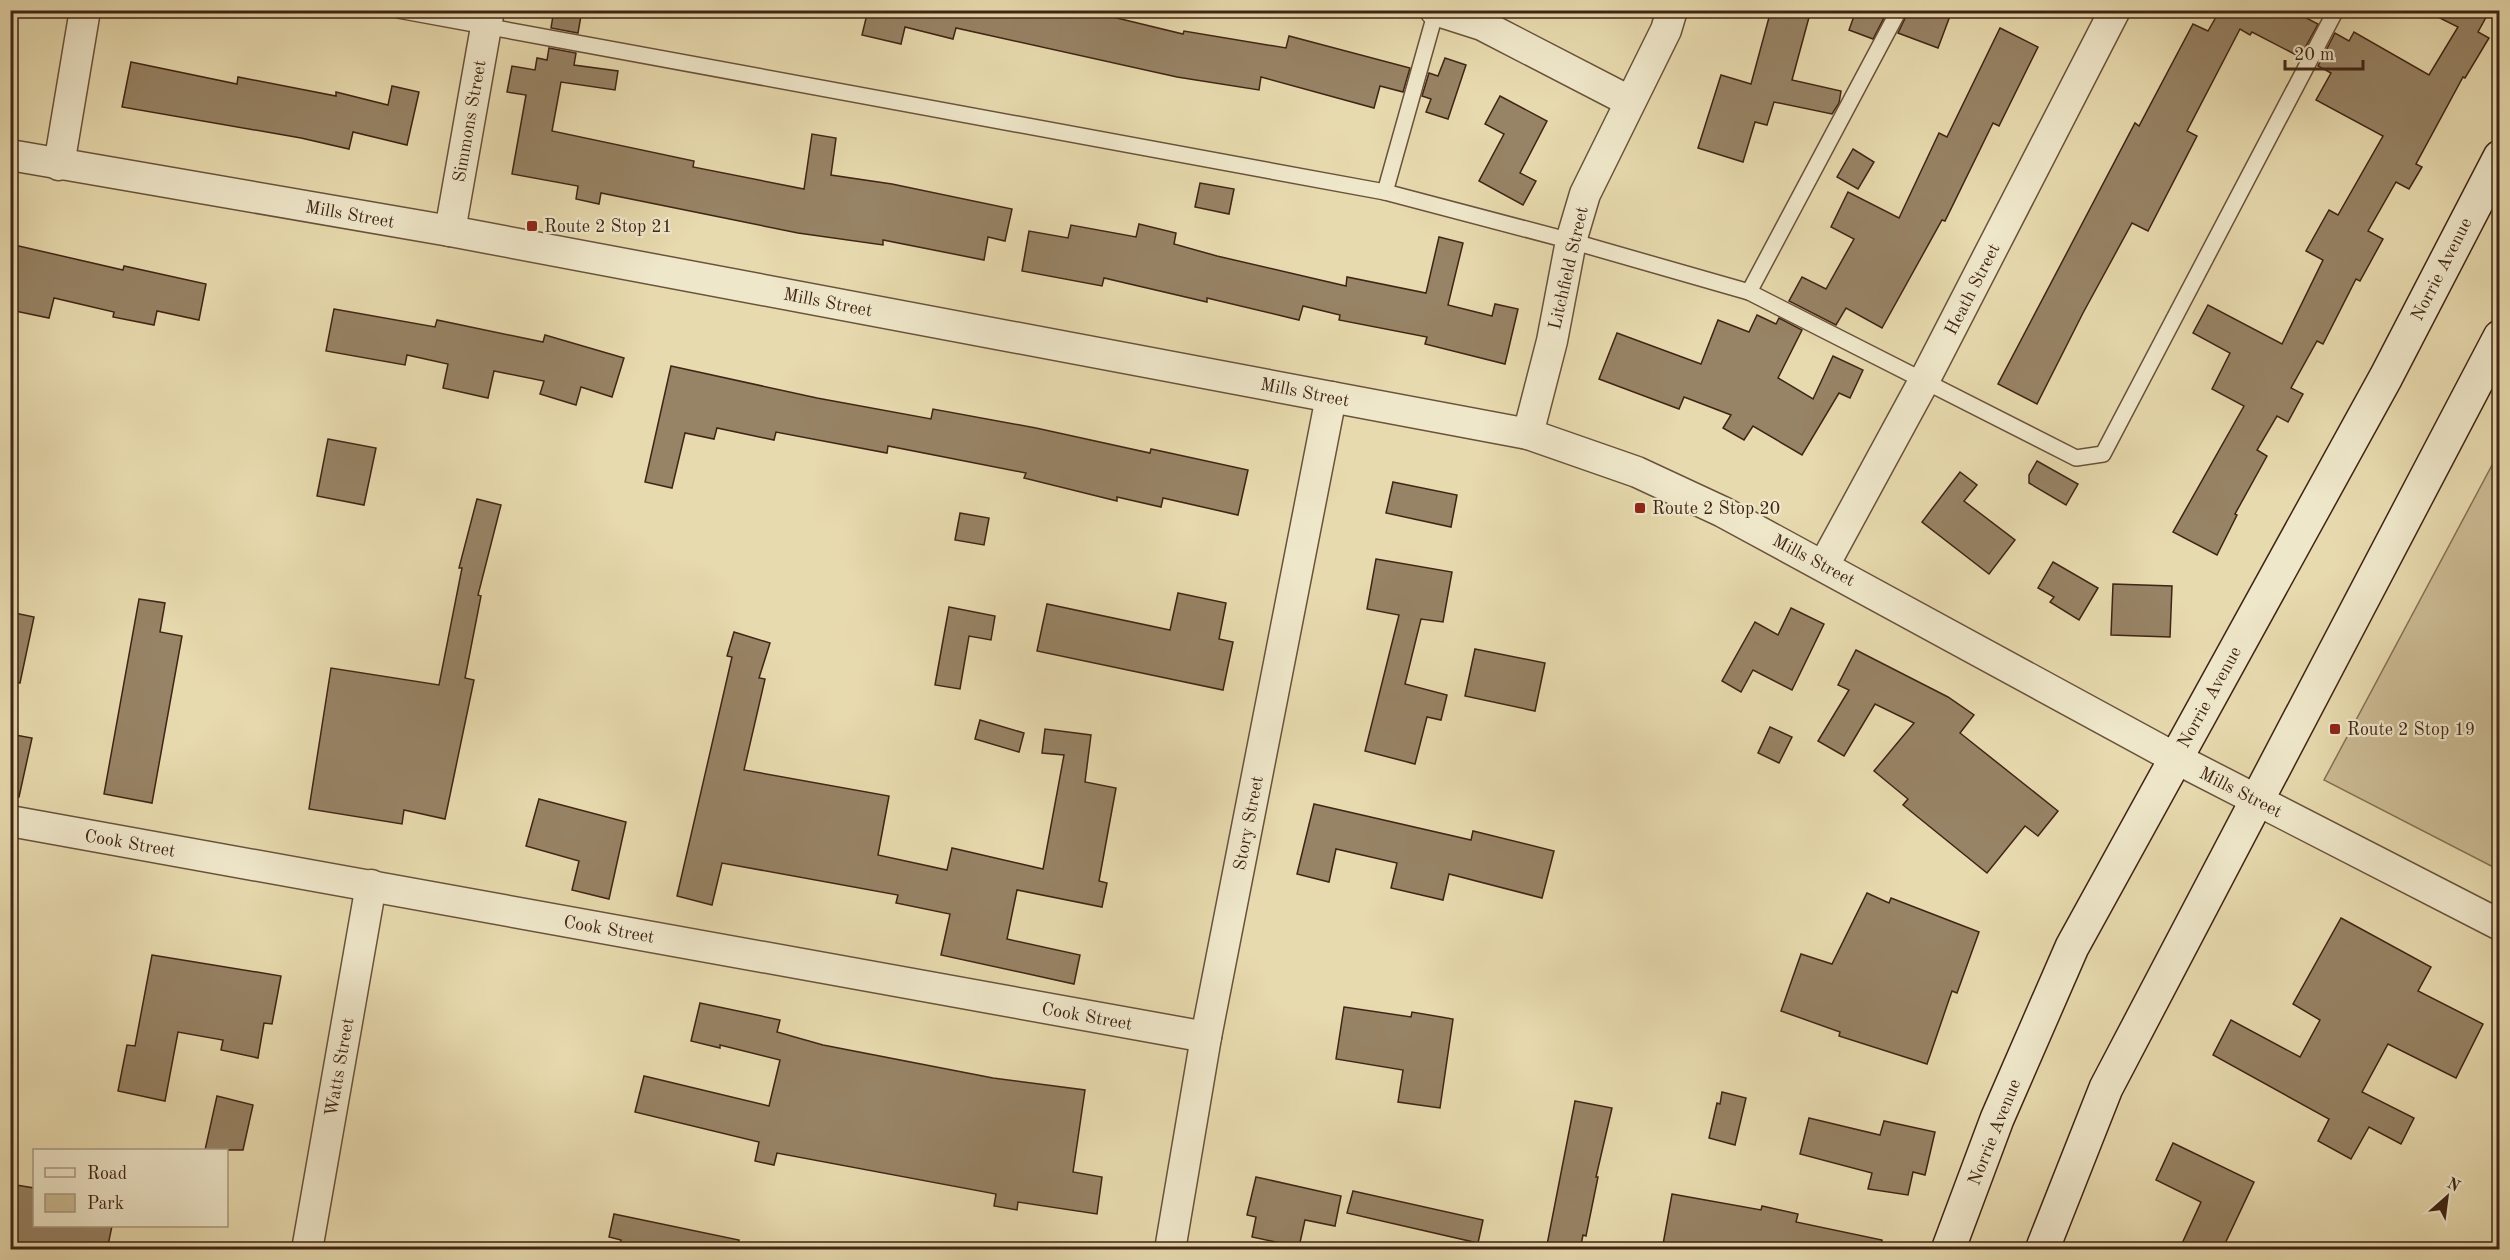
<svg xmlns="http://www.w3.org/2000/svg" width="2510" height="1260" font-family="'Old Standard TT',serif">
  <style>
    .green { fill: #cbbb94; stroke: #867054; stroke-width: 1.5 }
    .building { fill: #978365; stroke: #402415; stroke-width: 1.5 }
    .lines { fill: none; stroke-linecap: round; stroke-linejoin: round }
    .service-casing { stroke: #6a523b; stroke-width: 18 }
    .minor-casing { stroke: #6a523b; stroke-width: 33 }
    .secondary-casing { stroke: #402415; stroke-width: 36 }
    .service { stroke: #efe7ca; stroke-width: 15 }
    .minor { stroke: #efe7ca; stroke-width: 30 }
    .secondary { stroke: #efe7ca; stroke-width: 33 }
    .poi-dot { fill: #8f2418; stroke: #efe7ca; stroke-width: 2 }
    .labels { text-anchor: middle; stroke-width: 4.5; stroke-linejoin: round; paint-order: stroke }
    .street-label { font-size: 18px; fill: #402415; stroke: #efe7ca }
    .poi-label { font-size: 18px; fill: #402415; stroke: #efe7ca; text-anchor: start }
  </style>
  <rect width="100%" height="100%" fill="#e7daae"/>
  <filter id="stains"><feTurbulence type="fractalNoise" baseFrequency=".00333" numOctaves="4"/><feColorMatrix values="0 0 0 0 .2 0 0 0 0 .09 0 0 0 0 .02 0 0 0 .5 -.17"/></filter>
  <radialGradient id="worn" r=".72"><stop offset=".6" stop-color="#630" stop-opacity="0"/><stop offset="1" stop-color="#630" stop-opacity=".3"/></radialGradient>
  <polygon class="green" points="2499,452 2499,870 2324,780"/>
  <g class="building">
    <polygon points="554,10 582,10 578,33 551,28"/>
    <polygon points="868,10 1084,10 1183,34 1184,31 1286,48 1289,36 1410,68 1403,92 1380,86 1374,108 1261,77 1259,90 1177,77 956,28 953,39 905,27 901,44 862,35"/>
    <polygon points="1771,10 1811,10 1792,80 1841,91 1839,103 1832,114 1774,102 1767,125 1755,122 1743,162 1698,148 1721,75 1751,84"/>
    <polygon points="1845,10 1888,10 1873,39 1849,30 1854,16"/>
    <polygon points="1909,10 1935,10 1950,16 1938,48 1898,33"/>
    <polygon points="2204,10 2291,10 2318,24 2300,57 2252,32 2250,35 2240,29 2187,131 2197,136 2148,231 2132,223 2083,313 2037,404 1998,384 2135,123 2139,126 2193,24 2208,31 2216,17"/>
    <polygon points="2424,10 2490,10 2478,32 2489,38 2465,78 2463,77 2416,164 2422,167 2409,189 2396,182 2368,231 2383,239 2360,281 2356,279 2323,344 2317,341 2291,388 2303,394 2288,422 2277,416 2257,450 2267,456 2235,514 2237,515 2217,555 2173,532 2244,406 2212,389 2230,353 2193,333 2208,305 2282,344 2323,260 2306,251 2329,210 2338,215 2383,136 2316,100 2331,73 2318,66 2335,33 2349,41 2354,32 2429,75 2458,27"/>
    <polygon points="2000,28 2038,47 1999,126 1993,123 1945,221 1942,220 1882,328 1846,308 1836,325 1789,301 1802,277 1826,289 1854,239 1831,227 1848,192 1899,218 1939,133 1947,137"/>
    <polygon points="549,48 576,53 574,65 618,71 615,90 561,82 552,131 694,161 693,167 804,189 812,134 836,138 831,175 892,184 1012,209 1005,241 988,237 984,260 883,240 883,245 798,233 601,193 599,204 576,199 578,186 512,174 526,95 507,92 512,66 535,70 537,58 547,60"/>
    <polygon points="1445,58 1466,65 1448,119 1426,112 1431,99 1422,96 1429,73 1438,76"/>
    <polygon points="131,62 237,84 238,77 336,96 336,92 388,105 392,86 419,92 407,145 353,132 349,149 301,138 122,107"/>
    <polygon points="1500,96 1547,121 1520,173 1536,181 1523,205 1479,181 1504,134 1485,124"/>
    <polygon points="1853,149 1874,162 1858,189 1837,177"/>
    <polygon points="1200,183 1234,189 1229,214 1195,207"/>
    <polygon points="1139,224 1176,233 1174,244 1217,256 1346,286 1347,277 1426,293 1439,237 1463,243 1448,305 1492,316 1495,304 1518,309 1505,364 1425,344 1427,337 1339,320 1340,315 1303,306 1299,320 1207,298 1207,302 1104,278 1102,286 1022,271 1029,231 1068,238 1071,225 1136,237"/>
    <polygon points="10,244 123,270 124,266 206,284 199,320 157,311 154,325 113,317 114,312 54,298 49,318 10,310"/>
    <polygon points="334,309 435,327 437,320 543,342 545,335 624,358 612,397 581,387 576,405 540,394 544,381 494,371 488,398 443,388 448,364 407,355 405,365 326,351"/>
    <polygon points="1757,315 1776,324 1779,318 1802,330 1778,378 1813,399 1833,356 1863,370 1850,398 1839,393 1802,455 1753,426 1744,440 1723,428 1731,415 1684,397 1679,409 1599,379 1617,333 1701,364 1718,320 1749,332"/>
    <polygon points="671,366 817,398 931,419 933,409 1036,428 1150,453 1151,449 1248,470 1238,515 1163,498 1161,507 1117,497 1117,501 1024,478 1026,473 888,446 887,453 776,432 774,440 717,428 714,439 685,433 672,488 645,482"/>
    <polygon points="328,439 376,448 364,505 317,496"/>
    <polygon points="2037,461 2078,484 2066,505 2029,483 2029,475"/>
    <polygon points="1960,472 1977,485 1964,501 2015,540 1989,574 1922,522"/>
    <polygon points="1393,482 1457,495 1451,527 1386,513"/>
    <polygon points="477,499 501,505 478,595 481,596 465,678 474,680 445,819 404,810 402,824 309,809 331,668 439,685 462,568 459,568"/>
    <polygon points="960,513 989,518 984,545 955,540"/>
    <polygon points="1376,559 1452,572 1443,622 1421,619 1405,684 1447,695 1441,720 1427,717 1415,764 1365,751 1399,615 1367,609"/>
    <polygon points="2053,562 2098,588 2079,620 2050,602 2054,597 2038,588"/>
    <polygon points="2113,584 2172,586 2170,637 2111,635"/>
    <polygon points="1178,593 1226,603 1219,639 1233,642 1223,690 1037,651 1047,604 1170,630"/>
    <polygon points="139,599 165,603 160,632 182,636 152,803 104,794"/>
    <polygon points="949,607 995,616 991,640 969,636 960,689 935,685"/>
    <polygon points="1791,608 1824,624 1792,690 1753,670 1741,692 1722,681 1755,622 1778,635"/>
    <polygon points="10,612 34,617 20,683 10,682"/>
    <polygon points="734,632 770,643 759,678 765,679 744,770 889,796 878,855 947,870 952,848 1043,869 1064,755 1042,753 1045,729 1091,735 1085,782 1116,788 1099,881 1107,883 1102,907 1017,890 1007,939 1080,955 1074,984 941,955 950,914 896,903 898,895 722,863 712,905 677,896 732,657 727,656"/>
    <polygon points="1475,649 1545,663 1535,711 1465,696"/>
    <polygon points="1856,650 1948,697 1974,715 1960,733 2058,811 2038,836 2025,826 1987,873 1903,805 1908,799 1874,771 1914,723 1875,704 1844,756 1818,741 1849,690 1838,685"/>
    <polygon points="980,720 1024,733 1019,752 975,739"/>
    <polygon points="1770,727 1792,737 1779,763 1758,753"/>
    <polygon points="10,734 32,738 19,797 10,796"/>
    <polygon points="539,799 626,822 609,899 572,890 579,861 526,846"/>
    <polygon points="1314,804 1471,840 1473,831 1554,851 1542,898 1449,874 1443,900 1391,888 1397,863 1336,849 1329,882 1297,874"/>
    <polygon points="1867,893 1889,903 1891,898 1979,932 1957,993 1952,991 1927,1064 1839,1036 1840,1032 1781,1011 1801,954 1832,964"/>
    <polygon points="2341,918 2431,967 2418,991 2483,1024 2456,1078 2388,1044 2362,1092 2414,1118 2401,1144 2369,1127 2351,1159 2318,1141 2329,1119 2213,1055 2231,1020 2300,1057 2320,1020 2293,1004"/>
    <polygon points="152,955 281,976 272,1024 264,1023 258,1058 221,1050 223,1040 178,1032 165,1101 118,1091 127,1045 135,1046"/>
    <polygon points="700,1003 780,1020 777,1032 823,1045 993,1078 1085,1090 1073,1172 1102,1177 1097,1214 1018,1202 1017,1210 994,1206 996,1194 777,1153 774,1165 755,1161 759,1142 635,1112 644,1076 769,1106 780,1060 720,1045 720,1048 691,1041"/>
    <polygon points="1344,1007 1411,1017 1412,1012 1453,1019 1440,1108 1398,1102 1403,1070 1336,1059"/>
    <polygon points="1722,1092 1746,1098 1735,1145 1709,1138 1717,1103 1720,1104"/>
    <polygon points="217,1096 253,1105 243,1150 205,1150"/>
    <polygon points="1575,1101 1612,1108 1596,1177 1598,1177 1586,1236 1583,1235 1580,1250 1546,1250"/>
    <polygon points="1809,1118 1880,1135 1884,1121 1935,1132 1925,1175 1913,1172 1908,1195 1868,1189 1872,1173 1800,1154"/>
    <polygon points="2173,1143 2254,1182 2222,1250 2179,1250 2201,1202 2156,1180"/>
    <polygon points="1256,1177 1341,1196 1335,1226 1305,1220 1299,1247 1252,1237 1256,1217 1247,1215"/>
    <polygon points="10,1184 34,1188 34,1226 112,1226 107,1250 48,1250 10,1243"/>
    <polygon points="1353,1191 1483,1220 1478,1243 1347,1213"/>
    <polygon points="1672,1194 1761,1210 1762,1206 1798,1214 1796,1222 1882,1240 1881,1250 1662,1250"/>
    <polygon points="614,1214 739,1240 738,1250 619,1250 621,1240 609,1237"/>
  </g>
  <g class="lines">
    <defs>
      <g id="service">
        <polyline points="398,10 1385,192 1571,241 1749,292 2076,458 2103,454 2336,10"/>
        <polyline points="1385,192 1436,11"/>
        <polyline points="1749,292 1899,10"/>
      </g>
      <g id="minor">
        <polyline points="1435,10 1482,25 1629,101"/>
        <polyline points="10,155 450,231 1528,434 1637,472 1723,512 2175,758 2500,925"/>
        <polyline points="59,165 85,10"/>
        <polyline points="450,231 489,10"/>
        <polyline points="1528,434 1552,341 1571,241 1585,194 1666,30 1672,10"/>
        <polyline points="1824,565 1924,381 2115,10"/>
        <polyline points="10,821 1206,1037"/>
        <polyline points="307,1250 371,885"/>
        <polyline points="1170,1250 1206,1037 1331,397"/>
      </g>
      <g id="secondary">
        <polyline points="1948,1250 1997,1119 2072,947 2386,377 2500,157"/>
        <polyline points="2042,1250 2106,1088 2500,337"/>
      </g>
    </defs>
    <use href="#service" class="service-casing"/>
    <use href="#minor" class="minor-casing"/>
    <use href="#secondary" class="secondary-casing"/>
    <use href="#service" class="service"/>
    <use href="#minor" class="minor"/>
    <use href="#secondary" class="secondary"/>
  </g>
  <g class="poi-dot">
    <rect x="526" y="220" width="12" height="12" rx="3"/>
    <rect x="1634" y="502" width="12" height="12" rx="3"/>
    <rect x="2329" y="723" width="12" height="12" rx="3"/>
  </g>
  <g class="labels">
    <g class="street-label">
      <text transform="translate(469 121) rotate(-80)" y="6">Simmons Street</text>
      <text transform="translate(350 214) rotate(10)" y="6">Mills Street</text>
      <text transform="translate(1568 268) rotate(-77)" y="6">Litchfield Street</text>
      <text transform="translate(2441 269) rotate(-63)" y="6">Norrie Avenue</text>
      <text transform="translate(1972 289) rotate(-63)" y="6">Heath Street</text>
      <text transform="translate(828 302) rotate(11)" y="6">Mills Street</text>
      <text transform="translate(1305 392) rotate(11)" y="6">Mills Street</text>
      <text transform="translate(1814 560) rotate(28)" y="6">Mills Street</text>
      <text transform="translate(2209 697) rotate(-61)" y="6">Norrie Avenue</text>
      <text transform="translate(2241 792) rotate(27)" y="6">Mills Street</text>
      <text transform="translate(1248 823) rotate(-79)" y="6">Story Street</text>
      <text transform="translate(130 843) rotate(10)" y="6">Cook Street</text>
      <text transform="translate(609 929) rotate(10)" y="6">Cook Street</text>
      <text transform="translate(1087 1016) rotate(10)" y="6">Cook Street</text>
      <text transform="translate(339 1067) rotate(-80)" y="6">Watts Street</text>
      <text transform="translate(1994 1132) rotate(-68)" y="6">Norrie Avenue</text>
    </g>
    <g class="poi-label">
      <text x="544" y="232">Route 2 Stop 21</text>
      <text x="1652" y="514">Route 2 Stop 20</text>
      <text x="2347" y="735">Route 2 Stop 19</text>
    </g>
  </g>
  <rect width="2510" height="1260" fill="none" stroke="#e7daae" stroke-width="36"/>
  <rect x="12" y="12" width="2486" height="1236" fill="none" stroke="#402415" stroke-width="3"/>
  <rect x="18" y="18" width="2474" height="1224" fill="none" stroke="#402415" stroke-width="1.5"/>
  <rect x="33" y="1149" width="195" height="78" fill="#efe7ca" stroke="#a99982" stroke-width="1.5"/>
  <rect x="45" y="1168" width="30" height="9" fill="#efe7ca" stroke="#a99982" stroke-width="1.5"/>
  <text x="87" y="1179" font-size="18" fill="#402415">Road</text>
  <rect x="45" y="1194" width="30" height="18" fill="#cbbb94" stroke="#a99982" stroke-width="1.5"/>
  <text x="87" y="1209" font-size="18" fill="#402415">Park</text>
  <g transform="translate(2447 1197) rotate(28)" stroke="#efe7ca" stroke-width="4.5" paint-order="stroke">
  <path d="M0-4.5L10 22L0 15L-10 22Z" fill="#402415"/>
  <text y="-9" font-size="16" font-weight="bold" text-anchor="middle" fill="#402415">N</text>
  </g>
  <path d="M2285 60v9h78v-9" fill="none" stroke="#402415" stroke-width="3"/>
  <text x="2294" y="60" font-size="18" fill="#402415" stroke="#efe7ca" stroke-width="4.5" paint-order="stroke">20 m</text>
  <rect width="100%" height="100%" filter="url(#stains)"/>
  <rect width="100%" height="100%" fill="url(#worn)"/>
</svg>
